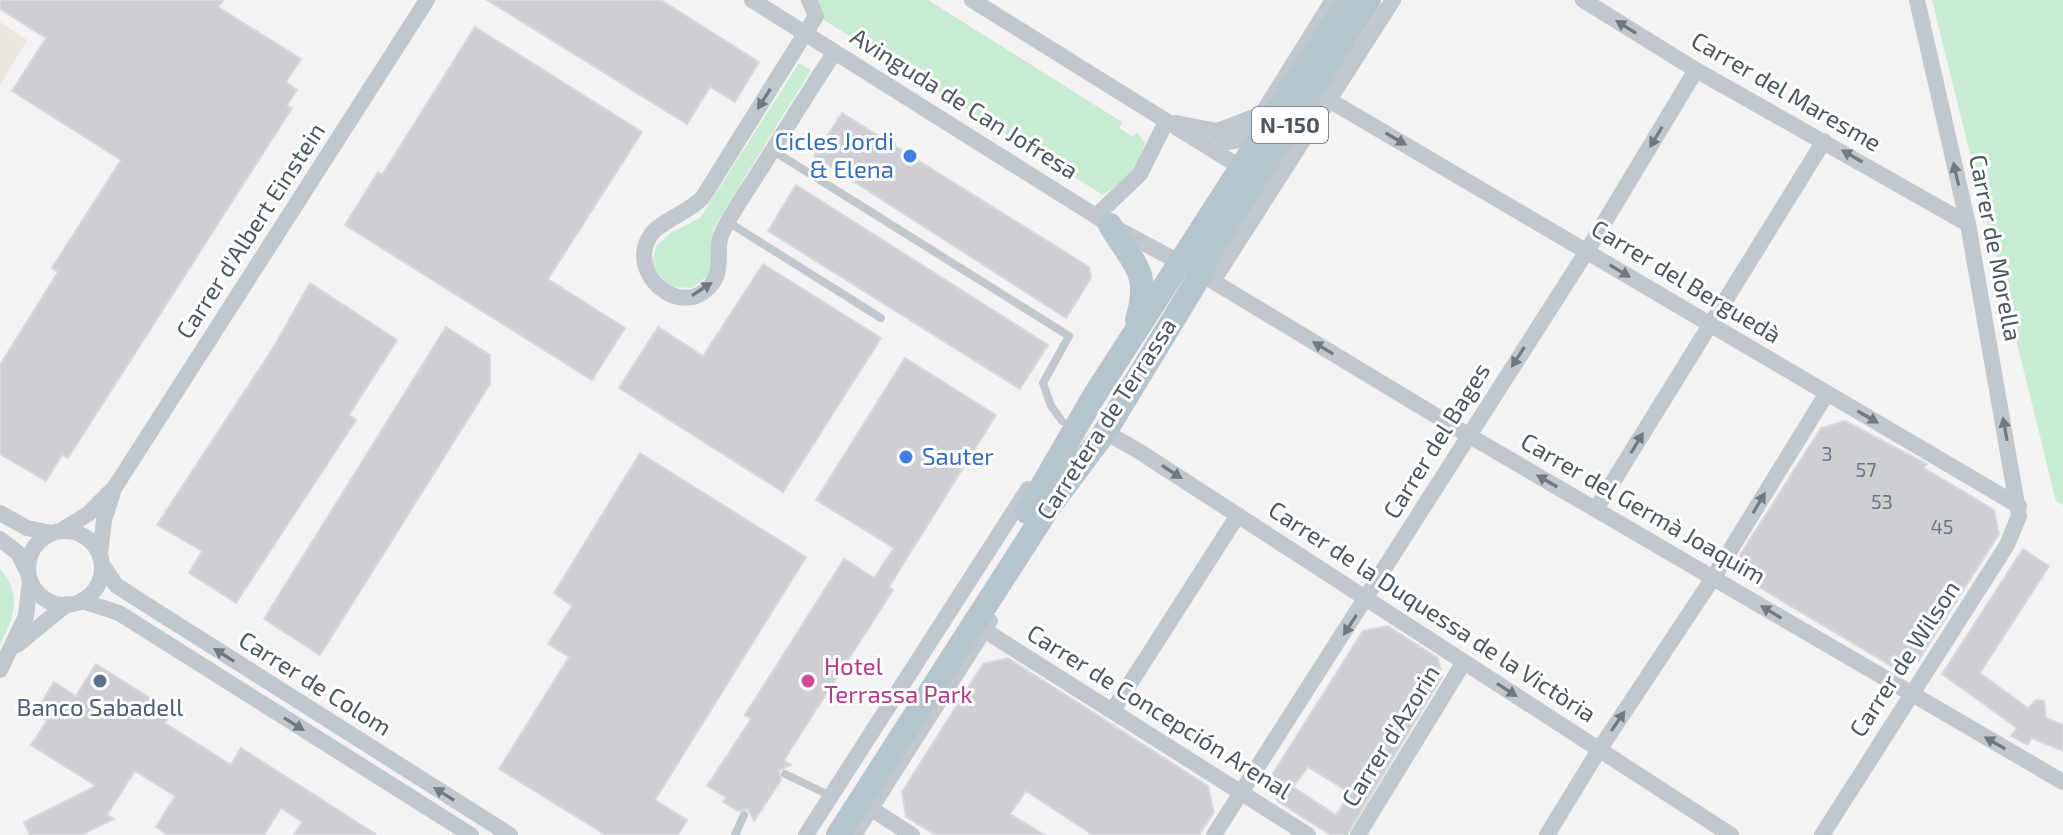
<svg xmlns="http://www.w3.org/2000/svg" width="2063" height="835" font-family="'Exo 2',sans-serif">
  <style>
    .commercial { fill: #eae7e0 }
    .green { fill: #c7ecd1 }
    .building { fill: #cdcfd4; stroke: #d7d9dc; stroke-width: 2; fill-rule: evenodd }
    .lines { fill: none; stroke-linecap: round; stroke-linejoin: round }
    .lane { stroke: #c0c7cd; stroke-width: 8 }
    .street { stroke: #c0c7cd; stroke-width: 16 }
    .primary { stroke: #b5c4cd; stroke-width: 24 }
    .oneway { fill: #6f797f }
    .shop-dot { fill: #3f7fe0; stroke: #fff; stroke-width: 3 }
    .service-dot { fill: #5c6f8a; stroke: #fff; stroke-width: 3 }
    .hotel-dot { fill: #d1479c; stroke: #fff; stroke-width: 3 }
    .labels { text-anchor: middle; stroke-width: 6; stroke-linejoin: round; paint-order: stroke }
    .number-label { font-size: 20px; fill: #6c757c }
    .shield { fill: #fff; stroke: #82898e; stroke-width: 2 }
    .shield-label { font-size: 22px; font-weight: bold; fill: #4c575e }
    .street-label { font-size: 24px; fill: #4c575e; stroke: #fff }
    .shop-label { font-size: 24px; fill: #366cbe; stroke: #fff; text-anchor: end }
    .hotel-label { font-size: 24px; fill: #b23c85; stroke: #fff; text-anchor: start }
    .service-label { font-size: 24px; fill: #4e5e75; stroke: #fff }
  </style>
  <rect width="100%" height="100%" fill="#f4f2f2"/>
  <polygon class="commercial" points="0,22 27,40 0,85"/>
  <g class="green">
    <path d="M815,0H928L1122,122L1119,128L1133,137L1137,132L1145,143C1139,169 1125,181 1103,195L824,20Z"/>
    <polygon points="1932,0 2063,0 2063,505 2056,501"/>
    <polygon points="799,63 811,70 713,229 712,267 707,276 692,288 671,287 656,271 653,260 656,246 672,232 700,218"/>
    <path d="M0,569C23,595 14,617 0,645Z"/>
  </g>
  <g class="building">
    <polygon points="0,0 223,0 218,7 301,59 286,82 297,90 287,105 292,108 68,458 62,455 46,481 0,454 0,365 58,272 52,268 121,160 12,91 46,38 0,9"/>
    <polygon points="487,0 661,0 759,62 735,102 710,87 687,124"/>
    <polygon points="475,27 642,132 548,279 625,328 592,380 345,225 378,172 382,175"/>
    <polygon points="842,113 1089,267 1091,278 1066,318 814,156"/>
    <polygon points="796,185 1048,345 1020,389 768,231"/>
    <polygon points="763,264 881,338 783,492 619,388 658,327 703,356"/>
    <polygon points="310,283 397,340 349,415 356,420 236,603 189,573 202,551 157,525 273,348"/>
    <polygon points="446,327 490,355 490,384 320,655 264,619"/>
    <polygon points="905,358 996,415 889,587 893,590 784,760 791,765 779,770 781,780 754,821 748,809 738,811 723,802 726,797 707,786 751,719 745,715 844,559 874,578 894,548 816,500"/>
    <polygon points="1845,421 1927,464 1924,468 1994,510 1999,534 1918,661 1893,667 1747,580 1740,555 1821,428"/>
    <polygon points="640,453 806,557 655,800 687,820 678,835 606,835 499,769 569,657 548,644 572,606 554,593"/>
    <polygon points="2023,549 2049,566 1980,673 2028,708 2036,700 2044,701 2046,718 2063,725 2063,751 2031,738 2028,745 2011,736 2017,728 1942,674"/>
    <path d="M1388,626L1438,658L1442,677L1347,835H1331L1277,801L1272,775L1363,631ZM1308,767L1350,793L1336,815L1293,787Z"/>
    <polygon points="1008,658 1208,786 1214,812 1199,835 1093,835 1026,791 1010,814 1045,835 936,835 906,817 902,792 983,664"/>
    <polygon points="96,664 172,712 165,723 231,765 241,748 377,835 294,835 302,822 281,808 264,835 168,835 156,827 175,796 135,771 107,815 114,819 81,835 30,835 24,822 96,786 31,745 47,721 35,713 54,682 76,696"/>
  </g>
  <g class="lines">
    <g class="lane">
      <polyline points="772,150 1069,336 1043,383 1051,406 1062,421"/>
      <polyline points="728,222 881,318"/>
      <polyline points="785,774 831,796"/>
      <polyline points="735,835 744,815"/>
    </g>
    <g class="street">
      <polyline points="752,0 1110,225 1201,274 1468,435 2063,782"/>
      <path d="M809,0L816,16L703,197C689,213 659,221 650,236C626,273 681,321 711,285C725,268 714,250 722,233C732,211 748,190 760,170C785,131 809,90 835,52"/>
      <polyline points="972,0 1232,162 1239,171 1239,179"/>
      <polyline points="1583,0 1696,70 1968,224"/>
      <polyline points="1329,100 2019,506"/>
      <polyline points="1176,123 1217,131 1262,114 1333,0"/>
      <polyline points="1208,146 1235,141 1265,124"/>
      <polyline points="1096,216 1140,174 1166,122"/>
      <polyline points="1213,281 1393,0"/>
      <polyline points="1100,440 1105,432 1137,450 1731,835"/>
      <polyline points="1596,509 1824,141"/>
      <polyline points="0,513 27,528 52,533"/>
      <polyline points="62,530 88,514 115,487 427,0"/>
      <circle cx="65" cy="568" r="37"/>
      <polyline points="0,539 18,553 28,573"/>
      <polyline points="100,553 104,520 113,492"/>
      <polyline points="103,566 116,585 131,595 510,835"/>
      <polyline points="82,601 119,613 471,835"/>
      <polyline points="984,630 1308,835"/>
      <polyline points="17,645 67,604"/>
      <polyline points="0,670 26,616 30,581"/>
      <polyline points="1113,710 1238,515"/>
      <polyline points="870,808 912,835"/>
      <polyline points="806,835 1028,489"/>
      <polyline points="854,835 990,621"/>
      <polyline points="1214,835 1587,251 1696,70"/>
      <polyline points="1358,835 1464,662"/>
      <polyline points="1547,835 1599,750 1713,578 1827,393"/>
      <polyline points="1822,835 2007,545 2019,516 1968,224 1917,0"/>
    </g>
    <g class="primary">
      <path d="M1110,225C1132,263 1152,271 1137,320"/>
      <polyline points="1027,512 1094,396 1349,0"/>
      <polyline points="838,835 1049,507 1105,432 1201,274 1211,250 1369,0"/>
    </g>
  </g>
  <defs><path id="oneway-solid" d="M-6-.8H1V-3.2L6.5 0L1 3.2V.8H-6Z" transform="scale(2)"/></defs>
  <g class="oneway">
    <use href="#oneway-solid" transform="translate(1626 27) rotate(-148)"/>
    <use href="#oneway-solid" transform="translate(764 99) rotate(122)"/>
    <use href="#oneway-solid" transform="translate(1656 137) rotate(121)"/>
    <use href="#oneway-solid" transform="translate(1396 139) rotate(30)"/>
    <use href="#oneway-solid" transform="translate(1852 156) rotate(-150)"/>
    <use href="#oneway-solid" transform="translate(1956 174) rotate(-103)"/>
    <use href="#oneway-solid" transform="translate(1620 271) rotate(31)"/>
    <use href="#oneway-solid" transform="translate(702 289) rotate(-33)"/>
    <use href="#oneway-solid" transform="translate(1323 348) rotate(-149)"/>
    <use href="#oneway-solid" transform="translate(1518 357) rotate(123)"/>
    <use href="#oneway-solid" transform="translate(1868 417) rotate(30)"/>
    <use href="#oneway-solid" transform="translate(2005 429) rotate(-100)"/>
    <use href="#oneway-solid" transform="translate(1637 443) rotate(-59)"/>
    <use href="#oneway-solid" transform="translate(1172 472) rotate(33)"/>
    <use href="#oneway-solid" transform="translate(1547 481) rotate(-150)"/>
    <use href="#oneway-solid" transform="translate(1759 503) rotate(-59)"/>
    <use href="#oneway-solid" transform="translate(1771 612) rotate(-149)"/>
    <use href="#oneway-solid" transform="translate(1350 625) rotate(123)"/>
    <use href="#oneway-solid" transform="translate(224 655) rotate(-148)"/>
    <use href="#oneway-solid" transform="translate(1507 690) rotate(33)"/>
    <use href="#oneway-solid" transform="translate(1618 721) rotate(-56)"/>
    <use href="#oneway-solid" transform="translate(294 724) rotate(32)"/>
    <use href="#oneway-solid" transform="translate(1995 743) rotate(-150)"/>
    <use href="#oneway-solid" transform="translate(444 794) rotate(-148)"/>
  </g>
  <g class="shop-dot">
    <circle cx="910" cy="156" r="8"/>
    <circle cx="906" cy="457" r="8"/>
  </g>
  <circle class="service-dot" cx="100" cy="681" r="8"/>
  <circle class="hotel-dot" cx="808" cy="681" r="8"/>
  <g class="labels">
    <g class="number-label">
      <text x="1827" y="461">3</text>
      <text x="1866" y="477">57</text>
      <text x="1882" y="509">53</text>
      <text x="1942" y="534">45</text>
    </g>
    <rect class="shield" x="1252" y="107" width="76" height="36" rx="6"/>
    <g class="shield-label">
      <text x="1290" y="133">N-150</text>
    </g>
    <g class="street-label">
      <text transform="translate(1786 92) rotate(30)" y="8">Carrer del Maresme</text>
      <text transform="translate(964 104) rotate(32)" y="8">Avinguda de Can Jofresa</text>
      <text transform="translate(251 231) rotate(-57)" y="8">Carrer d'Albert Einstein</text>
      <text transform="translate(1995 248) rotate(79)" y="8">Carrer de Morella</text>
      <text transform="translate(1686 282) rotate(31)" y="8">Carrer del Berguedà</text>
      <text transform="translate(1107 419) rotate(-57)" y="8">Carretera de Terrassa</text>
      <text transform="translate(1437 441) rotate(-58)" y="8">Carrer del Bages</text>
      <text transform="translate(1643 509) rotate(30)" y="8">Carrer del Germà Joaquim</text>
      <text transform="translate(1432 612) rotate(33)" y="8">Carrer de la Duquessa de la Victòria</text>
      <text transform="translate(1905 659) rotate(-57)" y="8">Carrer de Wilson</text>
      <text transform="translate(315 684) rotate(32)" y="8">Carrer de Colom</text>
      <text transform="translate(1159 712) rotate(32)" y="8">Carrer de Concepción Arenal</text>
      <text transform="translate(1391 736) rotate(-58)" y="8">Carrer d'Azorin</text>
    </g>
    <g class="shop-label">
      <text x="894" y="150">Cicles Jordi<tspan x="894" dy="28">&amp; Elena</tspan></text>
      <text x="922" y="465" text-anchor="start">Sauter</text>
    </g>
    <g class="hotel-label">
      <text x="824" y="675">Hotel<tspan x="824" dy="28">Terrassa Park</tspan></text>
    </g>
    <g class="service-label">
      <text x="100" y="716">Banco Sabadell</text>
    </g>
  </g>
</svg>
